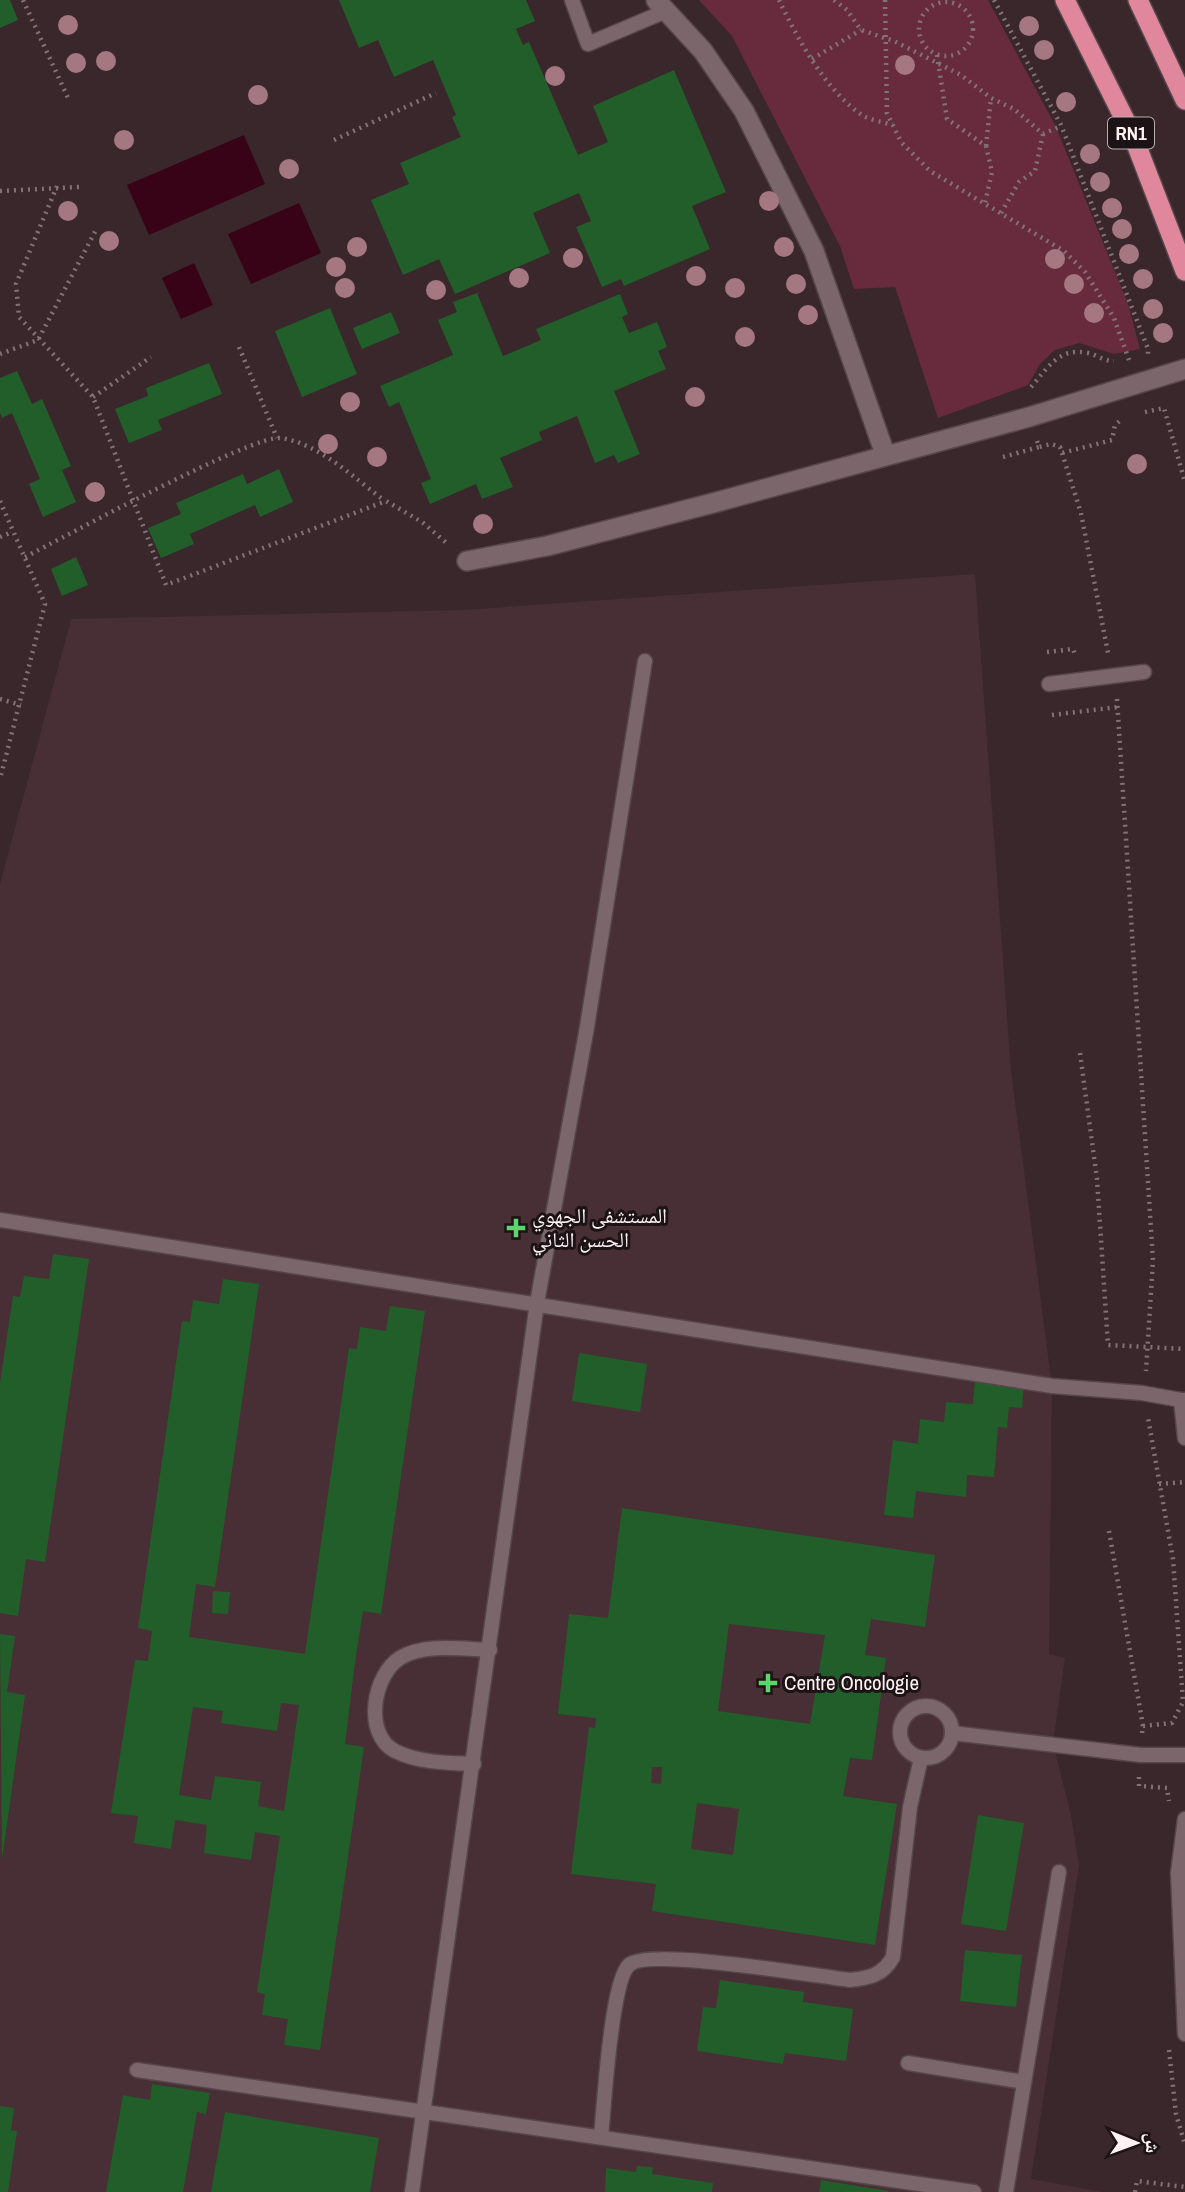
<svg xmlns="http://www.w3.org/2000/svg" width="1185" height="2192" font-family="'Archivo Narrow','Noto Naskh Arabic',sans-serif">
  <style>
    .built { fill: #472f35 }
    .green { fill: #682b3d }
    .water { fill: #380317 }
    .building { fill: #225e2a; fill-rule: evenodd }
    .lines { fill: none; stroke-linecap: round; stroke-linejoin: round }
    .service-casing { stroke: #55464a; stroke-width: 17 }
    .minor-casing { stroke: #55464a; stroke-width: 22 }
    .trunk-casing { stroke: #55464a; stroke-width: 22 }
    .path { stroke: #827276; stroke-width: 4.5; stroke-dasharray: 2 5; stroke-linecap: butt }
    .service { stroke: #7b666b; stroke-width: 14 }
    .minor { stroke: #7b666b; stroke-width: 19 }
    .trunk { stroke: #e0879e; stroke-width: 19 }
    .tree { fill: #a47781 }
    .poi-dot { fill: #5ed56c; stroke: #1b1315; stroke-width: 2.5 }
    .labels { text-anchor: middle; stroke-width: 6; stroke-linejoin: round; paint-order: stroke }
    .shield { fill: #1b1315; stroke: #baaeb1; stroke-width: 2 }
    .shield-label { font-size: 19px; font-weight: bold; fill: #fef1f4 }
    .poi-label { font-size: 21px; fill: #fef1f4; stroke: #1b1315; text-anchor: start }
  </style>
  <rect width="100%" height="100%" fill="#39272b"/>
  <polygon class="built" points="975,574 1011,1071 1052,1386 1049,1654 1065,1658 1053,1743 1071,1815 1079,1866 1031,2179 1103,2192 0,2192 0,884 71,619 463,610"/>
  <polygon class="green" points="699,0 988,0 1056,127 1128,304 1140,349 1114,354 1079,343 1055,350 1040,364 1028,385 938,418 895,287 854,289 840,246 732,36"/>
  <g class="water">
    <polygon points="244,135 265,184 149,235 127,185"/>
    <polygon points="299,203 321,253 251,284 228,234"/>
    <polygon points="194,263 213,305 181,319 162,278"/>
  </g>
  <g class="building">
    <polygon points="0,0 10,0 18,20 0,28"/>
    <polygon points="339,0 526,0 535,21 516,29 523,45 529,42 578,155 608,142 593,106 674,70 726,192 692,206 710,249 624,286 621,279 602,287 576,227 591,221 579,193 533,213 550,253 455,294 439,259 403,275 371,200 409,184 400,163 461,137 452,117 456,115 433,60 394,77 378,40 359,48"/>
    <polygon points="477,293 503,356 541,340 536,329 620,294 628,314 622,317 629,333 657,322 667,347 658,351 666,369 614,391 640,454 618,463 614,455 595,463 577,416 539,432 542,440 500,458 513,487 482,499 476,484 430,504 421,483 431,479 399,402 389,407 380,386 453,355 438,320 457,312 453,302"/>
    <polygon points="330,308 357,374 302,397 275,331"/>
    <polygon points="391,312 400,333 362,349 353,328"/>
    <polygon points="209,363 222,394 158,420 162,430 129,443 115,409 148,396 146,388"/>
    <polygon points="17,371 32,404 42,399 71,466 62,470 76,502 43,517 29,484 40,479 12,413 2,418 0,413 0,378"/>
    <polygon points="279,469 293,502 260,517 255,505 190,534 194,544 161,558 148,528 181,514 176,503 243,474 247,484"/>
    <polygon points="76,557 88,585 62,596 51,569"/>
    <polygon points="53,1254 89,1259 45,1562 26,1559 18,1616 0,1613 0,1383 13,1296 20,1297 24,1276 49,1279"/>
    <path d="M223,1279L259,1284L215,1587L196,1584L189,1637L305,1654L349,1348L357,1349L360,1327L386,1331L390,1306L425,1311L381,1614L363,1611L355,1662L345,1744L364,1747L320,2050L284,2045L288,2019L262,2015L265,1994L257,1992L280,1836L255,1832L251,1860L204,1853L207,1825L175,1820L171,1849L134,1843L138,1816L111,1813L135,1660L148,1661L152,1631L138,1628L182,1321L190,1322L193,1300L219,1304ZM281,1703L299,1705L284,1811L258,1806L261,1782L215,1776L211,1800L179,1795L193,1707L223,1711L221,1723L277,1731Z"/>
    <polygon points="579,1353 647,1364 640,1412 572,1401"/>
    <polygon points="975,1378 1024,1381 1022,1408 1009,1407 1007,1428 998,1427 994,1477 967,1475 966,1497 916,1491 913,1518 884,1515 893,1440 918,1444 920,1419 944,1422 946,1402 973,1404"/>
    <path d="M622,1508L935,1555L925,1627L871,1619L865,1655L886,1658L872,1760L850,1758L843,1796L897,1804L875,1945L652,1911L656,1884L571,1874L589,1727L595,1728L596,1718L558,1714L569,1614L608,1618ZM729,1624L825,1635L810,1724L718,1711ZM652,1767H662L661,1784L651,1783ZM697,1803L739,1809L733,1855L691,1849Z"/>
    <polygon points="213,1591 230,1592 228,1614 212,1613"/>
    <polygon points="0,1634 15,1636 7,1692 25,1695 2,1860"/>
    <polygon points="978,1815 1024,1823 1006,1931 961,1924"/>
    <polygon points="965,1950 1022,1955 1016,2007 960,2001"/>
    <polygon points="720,1980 804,1992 803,2002 853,2009 846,2061 785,2053 783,2064 697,2051 703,2007 716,2008"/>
    <polygon points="152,2084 210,2093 206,2114 197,2112 183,2192 106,2192 123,2095 150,2100"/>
    <polygon points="0,2106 14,2108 11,2130 17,2131 8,2192 0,2192"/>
    <polygon points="225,2112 379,2138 370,2192 211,2192"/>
    <polygon points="637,2166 653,2167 652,2174 713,2183 712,2192 605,2192 606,2168 636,2172"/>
    <polygon points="821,2180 888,2191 888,2192 819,2192"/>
  </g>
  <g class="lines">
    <defs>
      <g id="service">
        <polyline points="572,0 588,44 666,11"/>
        <polyline points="1049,684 1144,672"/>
        <polyline points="0,1220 1052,1386 1142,1393 1181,1400"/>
        <polyline points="1185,1400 1181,1400 1185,1438"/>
        <circle cx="926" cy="1732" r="26"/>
        <polyline points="952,1733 1141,1755 1185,1755"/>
        <path d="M474,1764C448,1763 419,1763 395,1751C363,1734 373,1675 400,1658C425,1643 462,1649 490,1650"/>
        <polyline points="1185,1819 1178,1873 1185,2034"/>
        <polyline points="908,2063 1024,2082"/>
        <polyline points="137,2070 974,2192"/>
        <path d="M601,2137C604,2107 611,1981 629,1965C648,1947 816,1976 850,1980C870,1978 883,1975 893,1957L910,1807L921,1758"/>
        <polyline points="412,2192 537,1303 587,1027 645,661"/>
        <polyline points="1006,2192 1059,1872"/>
      </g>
      <g id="minor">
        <polyline points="656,0 703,51 744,111 814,251 885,454"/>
        <polyline points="467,561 547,546 713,503 1029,417 1185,369"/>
      </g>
      <g id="trunk">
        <polyline points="1065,0 1133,136 1185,271"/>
        <polyline points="1138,0 1185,100"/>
      </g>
    </defs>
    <use href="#service" class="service-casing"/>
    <use href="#minor" class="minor-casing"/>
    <use href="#trunk" class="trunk-casing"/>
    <g class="path">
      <polyline points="23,0 68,98"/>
      <path d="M779,0C797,38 826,91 862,115C870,120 883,122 893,125"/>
      <polyline points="834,0 847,10 861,30 894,41 961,75 991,98 1014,109 1043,134 1061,126"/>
      <polyline points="885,0 887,113 901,142 930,171 1064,251 1085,272 1114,318 1129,360"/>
      <polyline points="994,0 1061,125 1148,349 1148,354"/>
      <circle cx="946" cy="29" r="27"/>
      <polyline points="937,55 947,119 986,146 992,172 985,203"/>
      <polyline points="812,59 861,30"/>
      <polyline points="334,140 436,93"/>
      <polyline points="986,146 991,98"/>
      <polyline points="57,186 16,284 19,317 93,397 166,585 386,501 422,522 449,545"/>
      <polyline points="0,191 79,187"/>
      <polyline points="1001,213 1019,182 1035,171 1043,134"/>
      <polyline points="239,347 277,438"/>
      <polyline points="0,354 38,340 97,228"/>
      <path d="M1031,387C1048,368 1058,347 1088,353C1097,355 1104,361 1114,361"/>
      <polyline points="93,397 151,357"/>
      <polyline points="1145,412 1164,408 1185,482"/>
      <polyline points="1037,441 1039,447 1051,444 1060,447 1062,453 1112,440 1115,425 1123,418"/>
      <polyline points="1062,453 1081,513 1108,653"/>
      <polyline points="1003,457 1039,447"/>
      <polyline points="0,501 45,604 0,779"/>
      <polyline points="0,537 12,532"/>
      <path d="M25,557C63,538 253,434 281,438C320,444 354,478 385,501"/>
      <polyline points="1047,652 1073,649 1076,657"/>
      <polyline points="0,699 21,705"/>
      <polyline points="1117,699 1153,1260 1146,1371"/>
      <polyline points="1052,715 1118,707"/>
      <polyline points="1080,1053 1097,1179 1108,1345 1185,1349"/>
      <polyline points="1159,1484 1185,1482"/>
      <polyline points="1109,1531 1143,1726"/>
      <polyline points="1142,1733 1143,1726 1172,1723 1183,1702 1173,1559 1148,1418"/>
      <polyline points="1139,1777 1139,1786 1167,1788 1169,1801"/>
      <polyline points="1169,2050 1176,2114 1185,2145"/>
      <polyline points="1135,2192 1137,2181 1185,2187"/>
    </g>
    <use href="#service" class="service"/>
    <use href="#minor" class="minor"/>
    <use href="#trunk" class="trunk"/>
  </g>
  <g class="tree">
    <circle cx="68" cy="25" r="10"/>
    <circle cx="1029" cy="26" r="10"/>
    <circle cx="1044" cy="50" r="10"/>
    <circle cx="106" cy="61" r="10"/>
    <circle cx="76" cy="63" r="10"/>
    <circle cx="905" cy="65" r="10"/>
    <circle cx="555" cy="76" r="10"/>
    <circle cx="258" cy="95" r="10"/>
    <circle cx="1066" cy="102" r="10"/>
    <circle cx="124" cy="140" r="10"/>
    <circle cx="1090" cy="154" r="10"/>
    <circle cx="289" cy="169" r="10"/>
    <circle cx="1100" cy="182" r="10"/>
    <circle cx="769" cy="201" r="10"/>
    <circle cx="1112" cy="208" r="10"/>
    <circle cx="68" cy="211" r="10"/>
    <circle cx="1122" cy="229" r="10"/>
    <circle cx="109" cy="241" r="10"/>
    <circle cx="357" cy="247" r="10"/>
    <circle cx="784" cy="247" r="10"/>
    <circle cx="1129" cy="254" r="10"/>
    <circle cx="573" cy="258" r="10"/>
    <circle cx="1055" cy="259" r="10"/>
    <circle cx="336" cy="267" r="10"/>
    <circle cx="696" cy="276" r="10"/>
    <circle cx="519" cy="278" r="10"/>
    <circle cx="1143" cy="279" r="10"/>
    <circle cx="796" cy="284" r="10"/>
    <circle cx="1074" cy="284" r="10"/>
    <circle cx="345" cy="288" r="10"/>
    <circle cx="735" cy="288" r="10"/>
    <circle cx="436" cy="290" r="10"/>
    <circle cx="1153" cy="309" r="10"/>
    <circle cx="1094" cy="313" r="10"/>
    <circle cx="808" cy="315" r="10"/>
    <circle cx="1163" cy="333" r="10"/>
    <circle cx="745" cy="337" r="10"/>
    <circle cx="695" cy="397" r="10"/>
    <circle cx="350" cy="402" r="10"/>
    <circle cx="328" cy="444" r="10"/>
    <circle cx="377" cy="457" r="10"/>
    <circle cx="1137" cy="464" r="10"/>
    <circle cx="95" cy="492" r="10"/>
    <circle cx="483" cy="524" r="10"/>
  </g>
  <g class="poi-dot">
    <path d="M512.5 1217.5h7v7h7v7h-7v7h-7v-7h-7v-7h7z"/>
    <path d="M764.5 1672.5h7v7h7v7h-7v7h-7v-7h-7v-7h7z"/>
  </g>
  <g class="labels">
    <rect class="shield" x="1108" y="117.5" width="46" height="31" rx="5"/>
    <g class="shield-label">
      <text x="1131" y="140">RN1</text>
    </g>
    <g class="poi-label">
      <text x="532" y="1223">المستشفى الجهوي<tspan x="532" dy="24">الحسن الثاني</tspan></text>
      <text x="784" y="1690">Centre Oncologie</text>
    </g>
  </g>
  <g transform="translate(1136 2143) rotate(91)" stroke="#1b1315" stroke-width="5" paint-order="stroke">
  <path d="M0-5L12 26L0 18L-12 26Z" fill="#fef1f4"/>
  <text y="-10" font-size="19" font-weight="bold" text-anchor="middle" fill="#fef1f4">ش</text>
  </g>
</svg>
